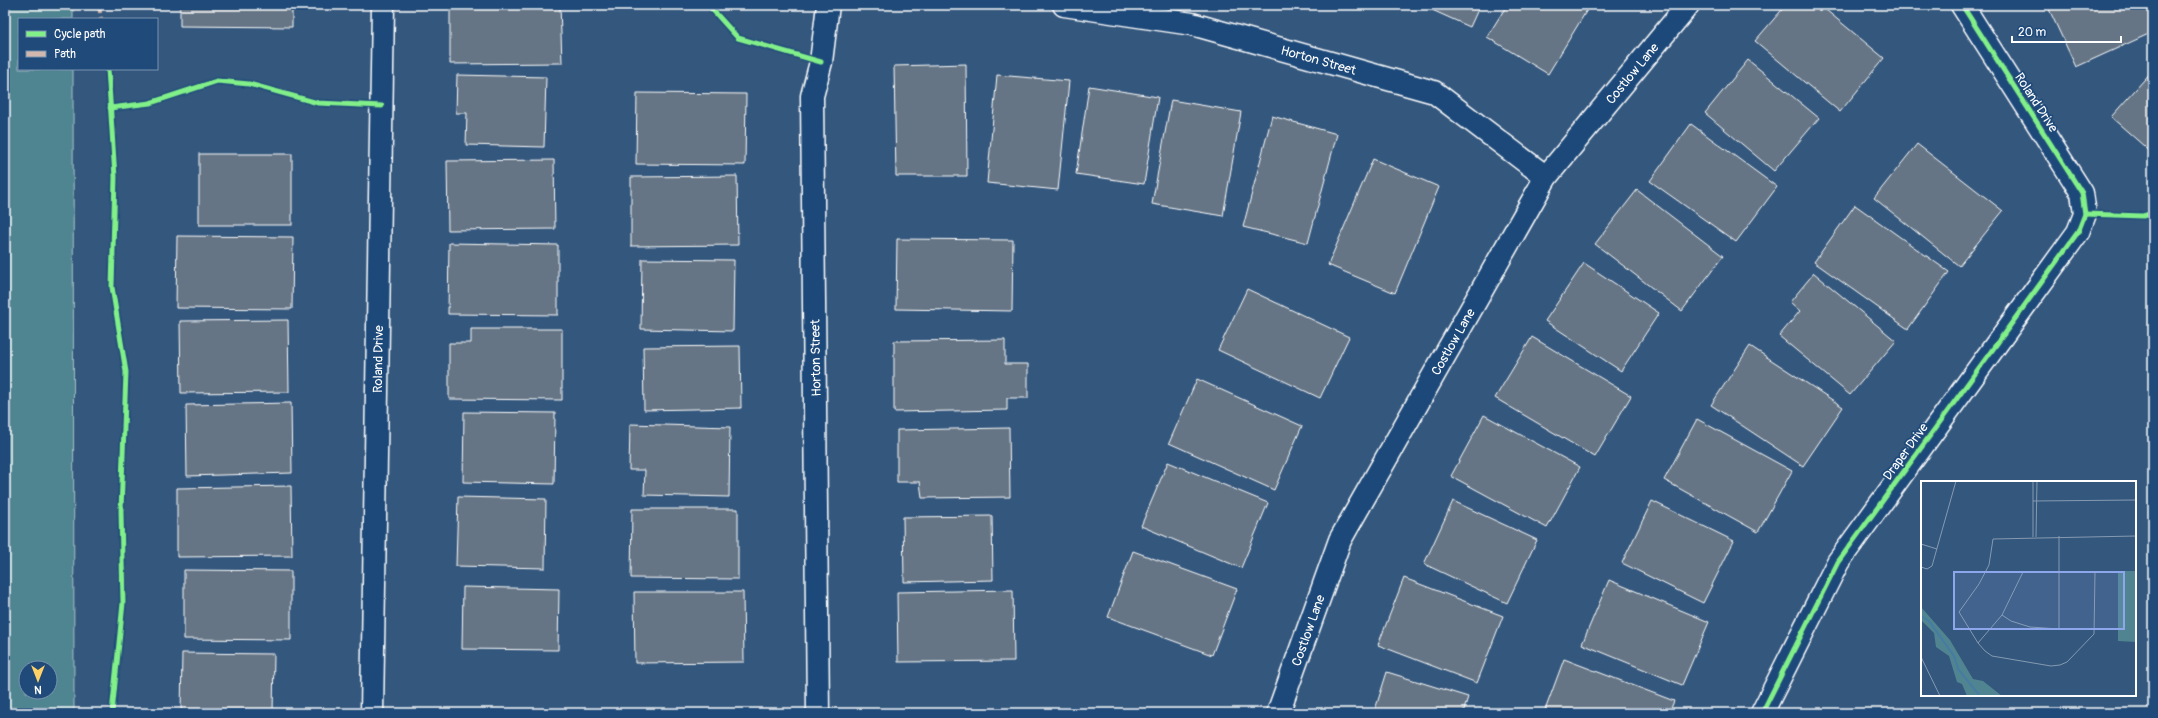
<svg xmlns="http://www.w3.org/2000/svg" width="2158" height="718" font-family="Pangolin,sans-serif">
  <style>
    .green { fill: #508491; stroke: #a8c2c8; fill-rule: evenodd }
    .building { fill: #657485; stroke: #fff }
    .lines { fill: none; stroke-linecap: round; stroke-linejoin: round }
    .minor-casing { stroke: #fff; stroke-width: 25 }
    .minor { stroke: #1f4a7a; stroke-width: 22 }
    .quiet { stroke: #d1b7ad; stroke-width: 4; stroke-dasharray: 8 4; stroke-linecap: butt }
    .cycleway-casing { stroke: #1f4a7a; stroke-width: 8 }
    .cycleway { stroke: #82f089; stroke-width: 5 }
    .labels { text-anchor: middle; stroke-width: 3.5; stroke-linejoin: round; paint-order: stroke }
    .street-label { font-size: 13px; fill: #fff; stroke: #1f4a7a }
    .inset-river { fill: none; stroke: #467ca3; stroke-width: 2 }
    .inset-road { fill: none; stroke: #859ab1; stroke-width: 1 }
    .view { fill: #8ea6ec; fill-opacity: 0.15; stroke: #8ea6ec; stroke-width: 2 }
    .inset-edge { fill: none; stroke: #fff; stroke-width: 2 }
  </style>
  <rect width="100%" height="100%" fill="#34577d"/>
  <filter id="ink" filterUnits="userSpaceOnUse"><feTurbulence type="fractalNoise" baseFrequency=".025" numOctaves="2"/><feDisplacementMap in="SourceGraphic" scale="8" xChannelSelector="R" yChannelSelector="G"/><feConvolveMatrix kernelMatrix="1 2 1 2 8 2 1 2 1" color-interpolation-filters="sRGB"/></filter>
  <g filter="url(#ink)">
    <path class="green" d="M5,5H73V19H19V69H73L74,713H5ZM26,668H50V692H26Z"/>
    <g class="building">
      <polygon points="180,5 292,5 292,27 180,26"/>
      <polygon points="450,5 560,5 562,63 450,64"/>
      <polygon points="1421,5 1480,5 1470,27"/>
      <polygon points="1507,5 1590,5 1548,74 1487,37"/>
      <polygon points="1786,5 1820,5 1884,58 1840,112 1755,41"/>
      <polygon points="2047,5 2153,5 2153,32 2076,67"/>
      <polygon points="1748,60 1819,118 1774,171 1705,113"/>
      <polygon points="966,64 967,176 896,176 894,66"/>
      <polygon points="2153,70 2153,154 2111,117"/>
      <polygon points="457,75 546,77 544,147 466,145 467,113 456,113"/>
      <polygon points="997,75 1069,81 1058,190 987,183"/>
      <polygon points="1089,86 1158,97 1144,184 1076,174"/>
      <polygon points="637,93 746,94 745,165 636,164"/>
      <polygon points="1171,100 1241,112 1223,216 1152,204"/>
      <polygon points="1272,116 1337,134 1308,243 1243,227"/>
      <polygon points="1691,124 1777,187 1736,242 1650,181"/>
      <polygon points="1917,144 2003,211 1959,266 1874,198"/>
      <rect x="199" y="154" width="93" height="71"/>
      <polygon points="1373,159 1439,187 1395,293 1328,265"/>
      <polygon points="554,160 555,229 448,230 447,161"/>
      <polygon points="737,176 738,245 631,246 631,177"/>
      <polygon points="1637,190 1723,256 1682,311 1595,244"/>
      <polygon points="1855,205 1949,272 1908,329 1814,262"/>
      <polygon points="177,236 293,237 292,309 176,308"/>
      <polygon points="897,239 1013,240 1012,311 896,309"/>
      <polygon points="449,243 558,245 558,315 448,314"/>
      <polygon points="642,259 734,260 733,331 641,329"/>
      <polygon points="1584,263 1659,313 1621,371 1545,321"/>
      <polygon points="1814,273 1896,341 1850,395 1779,336 1800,311 1790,302"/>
      <polygon points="1247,289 1349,337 1320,398 1218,350"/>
      <polygon points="288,320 289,392 181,393 180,321"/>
      <polygon points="471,329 562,329 562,400 449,399 449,343 471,343"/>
      <polygon points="1532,337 1631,396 1595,457 1495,398"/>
      <polygon points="1005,340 1005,364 1028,364 1028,398 1007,398 1007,410 894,412 894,341"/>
      <polygon points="740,346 741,408 644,410 643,347"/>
      <polygon points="1750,346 1843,407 1803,466 1711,405"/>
      <polygon points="1197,379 1302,426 1274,490 1169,443"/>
      <polygon points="291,403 292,473 187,476 186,405"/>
      <polygon points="464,412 555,413 554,484 463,482"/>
      <polygon points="1484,415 1580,467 1547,528 1451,476"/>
      <polygon points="1697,419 1792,471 1758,532 1664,480"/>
      <polygon points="630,424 730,427 729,497 644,495 645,470 629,470"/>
      <polygon points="1009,428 1010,497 922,498 920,482 897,482 897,430"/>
      <polygon points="1168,462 1268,503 1241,568 1141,526"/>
      <polygon points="291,486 292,556 177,557 177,488"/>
      <polygon points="458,497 546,499 545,568 456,566"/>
      <polygon points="1453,501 1537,540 1507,603 1424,564"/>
      <polygon points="1652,501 1734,541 1703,603 1622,563"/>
      <polygon points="632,509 738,509 738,579 631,578"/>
      <polygon points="992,516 993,580 904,582 903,517"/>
      <polygon points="1133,551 1237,589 1212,655 1108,617"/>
      <polygon points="184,570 291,571 291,640 184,639"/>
      <polygon points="1404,578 1503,616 1477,683 1378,645"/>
      <polygon points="1609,580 1709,622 1682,685 1582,644"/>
      <polygon points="463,587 559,589 558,650 462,649"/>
      <polygon points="1013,590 1014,661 898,662 897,592"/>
      <polygon points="634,592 743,592 744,662 635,663"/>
      <polygon points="182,653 274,654 273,713 181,713"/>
      <polygon points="1564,659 1674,701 1669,713 1544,713"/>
      <polygon points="1387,672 1468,697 1463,713 1374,713"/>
    </g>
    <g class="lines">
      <defs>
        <g id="minor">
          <path id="s1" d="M1064,5L1192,24L1434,92L1546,177"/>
          <path id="s2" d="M372,713L383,5"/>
          <polyline points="818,713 812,96 821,62 828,5"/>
          <path id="s3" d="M1278,713L1340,540L1546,177L1688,5"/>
          <polyline points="1762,713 1838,562 2078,232 2085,214 2082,193 1962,5"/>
        </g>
      </defs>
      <use href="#minor" class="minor-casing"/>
      <use href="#minor" class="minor"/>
      <polyline class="quiet" points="99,5 101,19"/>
      <defs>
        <g id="cycleway">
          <polyline points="711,5 711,8 738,38 821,62"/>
          <polyline points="108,69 115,177 112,287 126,372 121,511 123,603 112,713"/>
          <polyline points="110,108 150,103 217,81 249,84 318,103 382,106"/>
          <polyline points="2085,214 2143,216 2153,213"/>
          <polyline points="1762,713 1838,562 2078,232 2085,214 2082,193 1962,5"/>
        </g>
      </defs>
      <use href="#cycleway" class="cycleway-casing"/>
      <use href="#cycleway" class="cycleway"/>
    </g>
  </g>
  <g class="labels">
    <g class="street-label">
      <text dy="5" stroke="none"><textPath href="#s1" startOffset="261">Horton Street</textPath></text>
      <text dy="5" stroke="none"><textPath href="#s3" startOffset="736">Costlow Lane</textPath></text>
      <text transform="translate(2037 102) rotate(57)" y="5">Roland Drive</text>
      <text dy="5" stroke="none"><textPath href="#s3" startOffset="412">Costlow Lane</textPath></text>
      <text transform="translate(815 358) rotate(-91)" y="5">Horton Street</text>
      <text dy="5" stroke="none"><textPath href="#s2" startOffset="354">Roland Drive</textPath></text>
      <text transform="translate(1905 451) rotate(-54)" y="5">Draper Drive</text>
      <text dy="5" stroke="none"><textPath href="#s3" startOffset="88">Costlow Lane</textPath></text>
    </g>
  </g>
  <g transform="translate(1921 481)">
    <rect width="215" height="215" fill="#34577d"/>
    <path d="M197,90H215V161L197,160ZM0,126L29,159L52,198L62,200L81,215H46L41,203L36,201L28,175L15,166L13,152L0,139Z" fill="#508491"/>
    <path class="inset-river" d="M0,135L8,140L33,175L37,188L59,215"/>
    <path class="inset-road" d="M112,20L215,19M112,56V0M115,56L116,0M0,63L16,68M0,86L6,88L11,85L35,0M81,134L90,140L109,146L138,148V55M57,162L81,134L102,91H174L173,153L146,181L139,184L130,185L71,175L64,170L57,162L38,131L58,103L68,84L72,58L215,55M0,176L19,215"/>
    <path class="view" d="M33,91H203V148H33Z"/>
    <rect width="215" height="215" class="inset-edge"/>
  </g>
  <rect width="2158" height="718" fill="none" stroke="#1f4a7a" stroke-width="20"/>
  <rect x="10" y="10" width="2138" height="698" fill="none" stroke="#fff" stroke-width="1.5" filter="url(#ink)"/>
  <rect x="18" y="18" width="140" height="52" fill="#1f4a7a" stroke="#7992af"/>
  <rect x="26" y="31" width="20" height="6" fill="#82f089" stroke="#7992af"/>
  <text x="54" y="38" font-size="12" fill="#ffffff">Cycle path</text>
  <rect x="26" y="51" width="20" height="6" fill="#d1b7ad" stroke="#7992af"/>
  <text x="54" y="58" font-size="12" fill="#ffffff">Path</text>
  <g transform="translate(38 680) rotate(180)"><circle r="19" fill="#1f4a7a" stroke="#7992af"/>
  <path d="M0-3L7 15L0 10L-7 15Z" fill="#ffd166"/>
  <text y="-6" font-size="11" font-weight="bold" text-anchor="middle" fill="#ffffff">N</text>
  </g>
  <path d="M2012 36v6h109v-6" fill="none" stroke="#ffffff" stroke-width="2"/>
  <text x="2018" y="36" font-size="12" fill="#ffffff" stroke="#1f4a7a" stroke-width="3" paint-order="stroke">20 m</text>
</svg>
